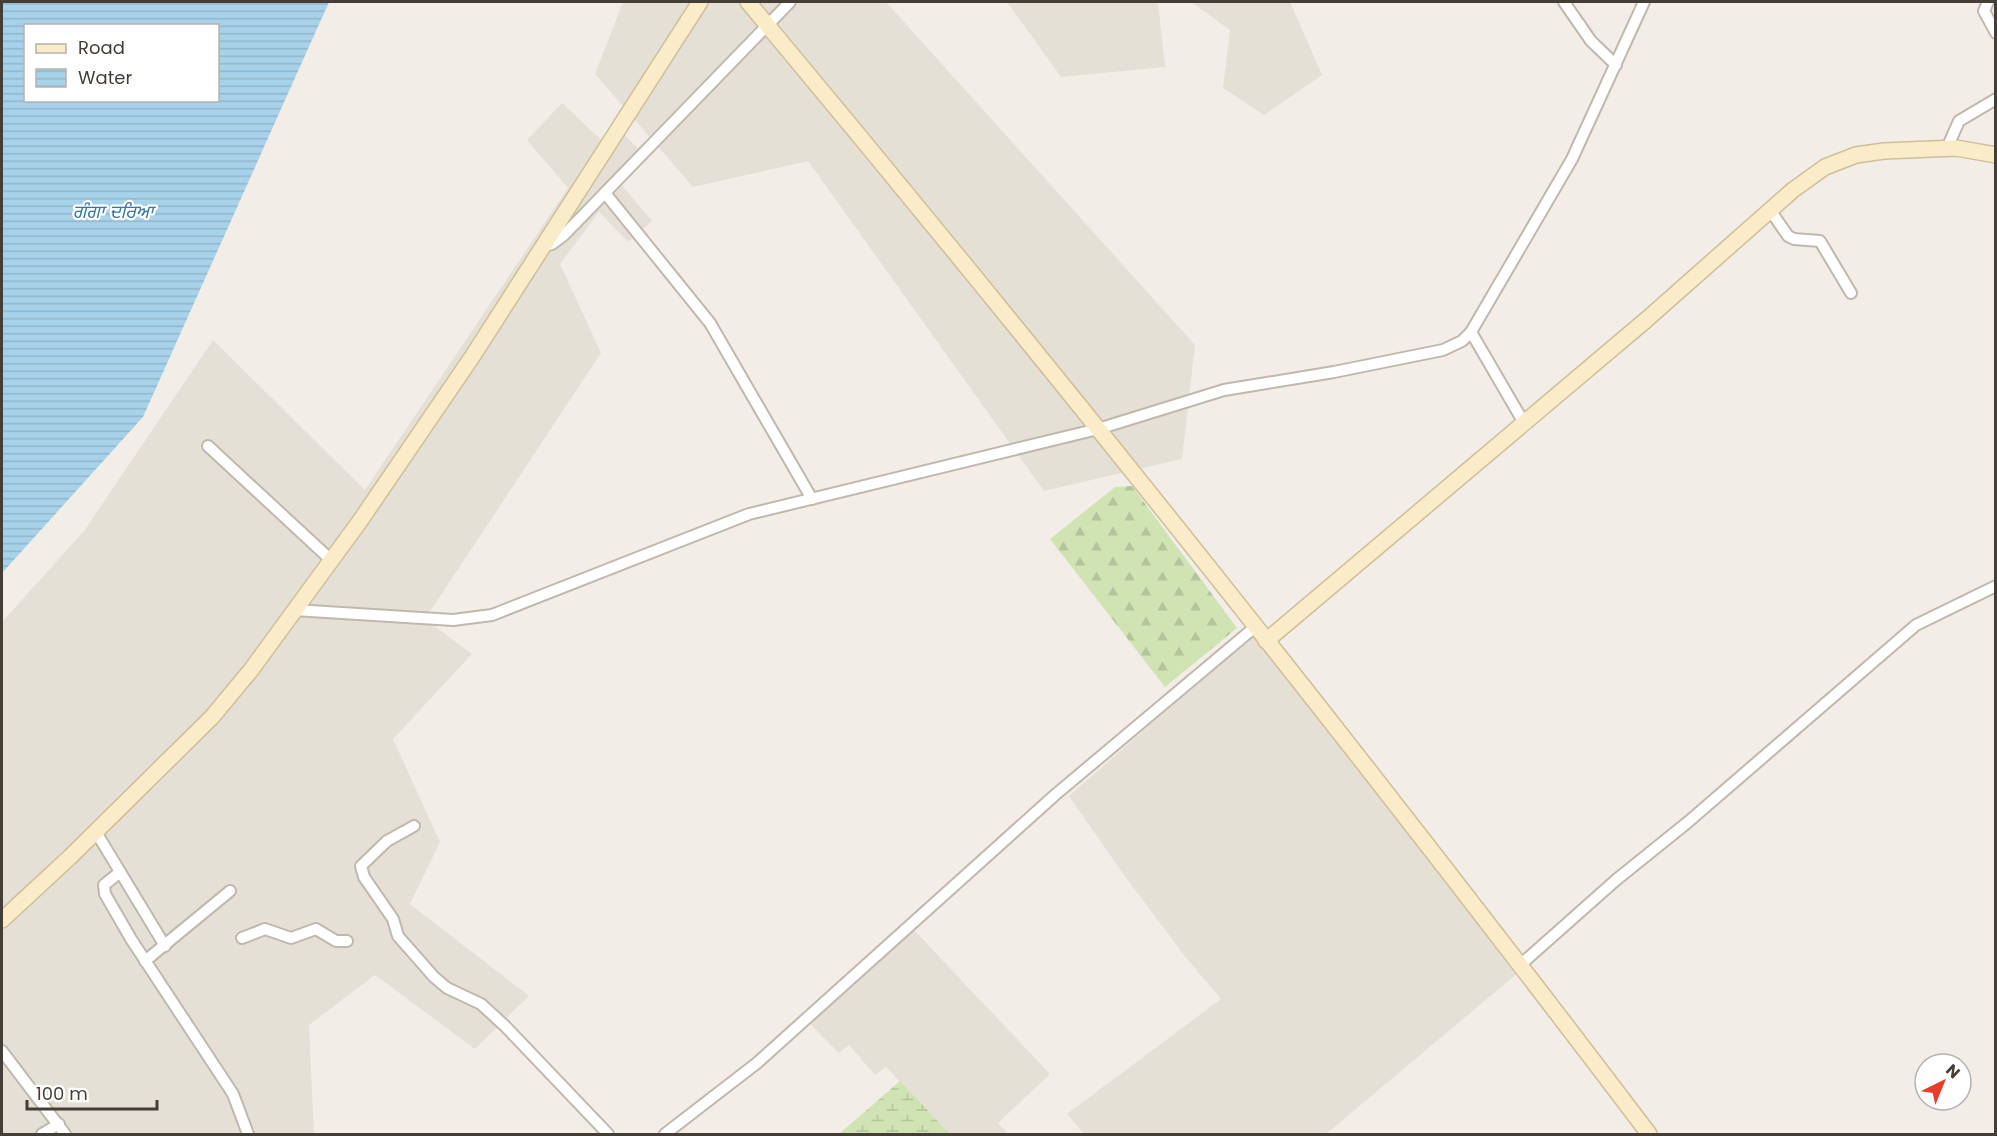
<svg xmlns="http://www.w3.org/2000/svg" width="1997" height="1136" font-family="Poppins,'Noto Sans Gurmukhi',sans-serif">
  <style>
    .residential { fill: #e5e0d6 }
    .forest { fill: url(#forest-firs) }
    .wetland { fill: url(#wetland-marsh) }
    .water { fill: url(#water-rules); fill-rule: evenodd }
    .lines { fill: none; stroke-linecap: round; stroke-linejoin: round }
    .street-casing { stroke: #c0b8ad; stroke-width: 14 }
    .secondary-casing { stroke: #cebe9a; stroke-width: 18 }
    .street { stroke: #fff; stroke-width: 10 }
    .secondary { stroke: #faecc9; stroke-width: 15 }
    .labels { text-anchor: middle; stroke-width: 4.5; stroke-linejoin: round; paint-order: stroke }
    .water-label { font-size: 18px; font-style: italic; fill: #3779a0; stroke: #fff }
  </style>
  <defs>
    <pattern id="forest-firs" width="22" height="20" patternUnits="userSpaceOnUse" patternTransform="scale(1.5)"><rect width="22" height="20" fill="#d0e3b3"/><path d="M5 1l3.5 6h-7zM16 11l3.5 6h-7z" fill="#b4c49b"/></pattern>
    <pattern id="wetland-marsh" width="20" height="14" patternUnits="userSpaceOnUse" patternTransform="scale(1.5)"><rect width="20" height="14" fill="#d0e3b3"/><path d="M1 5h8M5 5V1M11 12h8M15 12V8" fill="none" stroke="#b4c49b"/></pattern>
    <pattern id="water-rules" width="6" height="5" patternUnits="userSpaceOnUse" patternTransform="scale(1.5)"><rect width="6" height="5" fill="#a8d2ea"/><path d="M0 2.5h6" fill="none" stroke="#92b5c9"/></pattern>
  </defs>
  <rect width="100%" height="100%" fill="#f2eee7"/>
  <g class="residential">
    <polygon points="623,2 886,2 1195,345 1182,459 1044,491 808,161 693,187 595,74"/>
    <polygon points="1007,2 1158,2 1165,67 1061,77"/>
    <polygon points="1191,2 1290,2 1322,75 1264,115 1223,88 1230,30"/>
    <polygon points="562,103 610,148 622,132 648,159 621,184 652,221 628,242 599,212 560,264 601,353 425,619 472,654 393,739 440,842 410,904 529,996 475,1049 375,975 309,1025 314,1134 2,1134 2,622 84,531 213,340 365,490 568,188 527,140"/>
    <polygon points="1257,631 1518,973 1326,1134 1084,1134 1067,1114 1221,999 1187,959 1124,875 1069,796"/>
    <polygon points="914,930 1050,1074 998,1123 1008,1134 950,1134 886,1067 875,1075 849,1045 839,1053 810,1024"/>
  </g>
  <polygon class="forest" points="1132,486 1237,628 1165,687 1050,539 1115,487"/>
  <polygon class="wetland" points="900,1081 950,1134 839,1134"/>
  <path class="water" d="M2,2H329L143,417L2,573ZM26,26H218V100H26Z"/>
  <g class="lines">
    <defs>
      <g id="street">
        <polyline points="1564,2 1591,41 1616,65"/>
        <polyline points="1988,2 1984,11 1996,33"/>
        <polyline points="1947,148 1959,121 1996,99"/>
        <polyline points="605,193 710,323 812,499"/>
        <polyline points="1770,210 1788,236 1794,239 1820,241 1851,293"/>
        <polyline points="543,246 552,244 564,235 790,2"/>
        <polyline points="1471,332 1524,423"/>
        <polyline points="208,446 331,560"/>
        <polyline points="294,610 453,620 492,615 749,514 1098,429 1224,390 1334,372 1443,350 1462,341 1471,332 1572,159 1644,2"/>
        <polyline points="414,826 387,841 361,866 364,877 393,919 398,936 434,977 447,988 481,1004 505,1026 608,1134"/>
        <polyline points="96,832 165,946"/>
        <polyline points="120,872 104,885 105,894 131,939 233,1094 248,1134"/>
        <polyline points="242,938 265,929 291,938 316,929 336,941 347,941"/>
        <polyline points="145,961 230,891"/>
        <polyline points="1519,966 1616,880 1688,822 1916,625 1996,586"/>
        <polyline points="2,1051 65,1134"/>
        <polyline points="42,1134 59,1124"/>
        <polyline points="665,1134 757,1063 1055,795 1255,627"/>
      </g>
      <g id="secondary">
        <path d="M748,2C1057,372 1358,750 1649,1134"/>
        <polyline points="1266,641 1646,320 1793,190 1825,167 1856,155 1884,151 1956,148 1996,155"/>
        <polyline points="2,920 70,857 212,717 251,670 360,521 472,357 700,2"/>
      </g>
    </defs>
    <use href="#street" class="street-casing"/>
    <use href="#secondary" class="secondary-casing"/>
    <use href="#street" class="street"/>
    <use href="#secondary" class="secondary"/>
  </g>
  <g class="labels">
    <g class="water-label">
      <text x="113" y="218">ਗੰਗਾ ਦਰਿਆ</text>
    </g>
  </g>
  <rect width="1997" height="1136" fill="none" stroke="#443e37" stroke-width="6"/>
  <rect x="24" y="24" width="195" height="78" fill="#ffffff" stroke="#b4b2af" stroke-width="1.5"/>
  <rect x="36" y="44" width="30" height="9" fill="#faecc9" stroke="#b4b2af" stroke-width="1.5"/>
  <text x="78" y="54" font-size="18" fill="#443e37">Road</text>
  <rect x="36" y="69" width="30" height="18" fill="url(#water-rules)" stroke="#b4b2af" stroke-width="1.5"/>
  <text x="78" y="84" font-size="18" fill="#443e37">Water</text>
  <g transform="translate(1943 1082) rotate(43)"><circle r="28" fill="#ffffff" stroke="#b4b2af" stroke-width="1.5"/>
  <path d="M0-4.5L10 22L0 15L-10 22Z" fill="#e73c29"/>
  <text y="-9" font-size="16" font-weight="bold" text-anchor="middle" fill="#443e37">N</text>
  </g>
  <path d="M27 1100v9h130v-9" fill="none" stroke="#443e37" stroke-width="3"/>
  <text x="36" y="1100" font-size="18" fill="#443e37" stroke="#ffffff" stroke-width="4.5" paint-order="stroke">100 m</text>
</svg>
